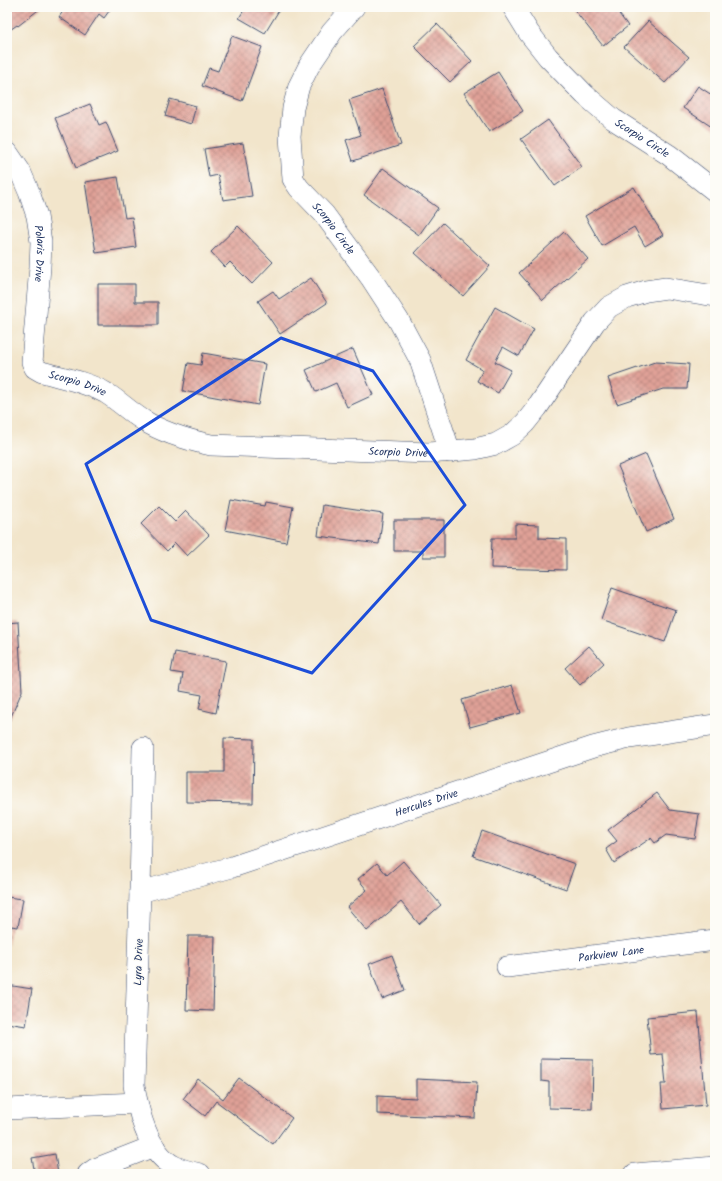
<svg xmlns="http://www.w3.org/2000/svg" width="722" height="1181" font-family="Kalam,sans-serif">
  <style>
    .building { fill: url(#building-cross-hatch) }
    .lines { fill: none; stroke-linecap: round; stroke-linejoin: round }
    .minor-casing { stroke: #3b4a6e; stroke-width: 22 }
    .minor { stroke: #fff; stroke-width: 21 }
    .marked { fill: none; stroke: #1d4ed8; stroke-width: 3; stroke-linejoin: round }
    .labels { text-anchor: middle; stroke-width: 3; stroke-linejoin: round; paint-order: stroke }
    .street-label { font-size: 11px; fill: #1b2f5e; stroke: #fdfcf7 }
  </style>
  <defs>
    <pattern id="building-cross-hatch" width="8" height="8" patternUnits="userSpaceOnUse"><rect width="8" height="8" fill="#e0a197"/><path d="M0 0l8 8M0 8l8-8" fill="none" stroke="#b5847e"/></pattern>
  </defs>
  <rect width="100%" height="100%" fill="#fdfcf7"/>
  <filter id="ink" filterUnits="userSpaceOnUse"><feTurbulence type="fractalNoise" baseFrequency=".025" numOctaves="2"/><feDisplacementMap in="SourceGraphic" scale="8" xChannelSelector="R" yChannelSelector="G"/><feConvolveMatrix kernelMatrix="1 2 1 2 8 2 1 2 1" color-interpolation-filters="sRGB"/></filter>
  <filter id="wash" filterUnits="userSpaceOnUse"><feTurbulence type="fractalNoise" baseFrequency=".012" numOctaves="4" result="noise"/><feDisplacementMap in="SourceGraphic" scale="16" xChannelSelector="R" yChannelSelector="G"/><feGaussianBlur stdDeviation="0.9" result="paint"/><feColorMatrix in="noise" values="0 0 0 0 0 0 0 0 0 0 0 0 0 0 0 0 0 1.4 0 .05"/><feComposite in="paint" operator="in"/></filter>
  <g filter="url(#wash)">
    <rect width="100%" height="100%" fill="#f2e5cb"/>
    <g id="blocks">
      <g class="building">
        <polygon points="7,7 42,7 18,26 17,25 7,32"/>
        <polygon points="66,7 112,7 104,18 99,14 85,35 59,17"/>
        <polygon points="246,7 281,7 265,33 239,18"/>
        <polygon points="572,7 614,7 628,26 603,46"/>
        <polygon points="648,21 689,57 665,83 624,47"/>
        <polygon points="437,24 472,61 450,82 414,46"/>
        <polygon points="232,36 262,47 242,101 202,86 209,68 218,71"/>
        <polygon points="498,72 523,111 489,132 464,93"/>
        <polygon points="698,86 715,97 715,129 683,108"/>
        <polygon points="382,89 401,145 353,161 346,140 361,135 349,100"/>
        <polygon points="170,99 196,106 191,124 165,116"/>
        <polygon points="90,104 99,125 106,122 118,151 76,168 55,118"/>
        <polygon points="548,120 582,167 555,186 521,139"/>
        <polygon points="243,143 252,196 223,200 218,175 209,177 204,149"/>
        <polygon points="383,168 438,208 419,235 364,195"/>
        <polygon points="118,177 125,218 132,217 136,247 96,253 85,182"/>
        <polygon points="634,187 663,235 645,246 634,227 602,246 585,216"/>
        <polygon points="443,223 490,266 463,296 415,253"/>
        <polygon points="238,226 273,262 252,284 230,262 225,267 211,252"/>
        <polygon points="564,232 588,259 543,300 519,273"/>
        <polygon points="311,278 327,303 280,334 258,301 273,291 279,299"/>
        <polygon points="98,284 135,284 135,302 158,302 158,325 98,325"/>
        <polygon points="495,307 534,329 519,356 503,347 495,362 511,370 498,393 477,381 483,370 466,360"/>
        <polygon points="353,349 373,395 347,407 336,383 316,392 306,370"/>
        <polygon points="203,353 265,364 258,405 183,391 188,363 201,365"/>
        <polygon points="655,362 689,364 687,389 663,389 617,404 608,378"/>
        <polygon points="646,454 674,519 646,532 618,466"/>
        <polygon points="231,500 265,506 266,502 293,507 286,542 225,530"/>
        <polygon points="322,505 383,514 379,544 318,536"/>
        <polygon points="159,506 175,522 186,511 209,535 187,556 175,543 167,551 141,524"/>
        <polygon points="394,520 444,520 444,557 423,557 423,551 394,551"/>
        <polygon points="515,524 539,525 539,538 566,539 566,570 491,568 492,538 515,538"/>
        <polygon points="612,588 676,610 665,642 601,620"/>
        <polygon points="18,622 22,691 7,726 7,623"/>
        <polygon points="589,646 604,663 580,685 565,668"/>
        <polygon points="175,652 226,661 216,713 199,709 202,695 180,691 183,674 171,672"/>
        <polygon points="512,685 521,713 470,727 462,700"/>
        <polygon points="224,738 254,739 253,803 186,802 186,772 224,772"/>
        <polygon points="657,793 670,810 699,814 695,839 666,835 655,843 651,838 614,863 606,849 617,841 608,830"/>
        <polygon points="482,831 575,864 566,889 473,856"/>
        <polygon points="403,861 441,905 419,924 401,902 367,931 347,907 367,890 358,879 377,863 387,875"/>
        <polygon points="7,897 23,899 18,927 11,926 8,946"/>
        <polygon points="188,936 215,936 213,1011 186,1010"/>
        <polygon points="392,955 405,990 382,999 369,964"/>
        <polygon points="7,985 32,989 26,1026 7,1023"/>
        <polygon points="698,1012 706,1105 663,1109 661,1084 666,1084 663,1054 651,1055 647,1017"/>
        <polygon points="541,1059 593,1060 592,1109 549,1108 549,1082 541,1081"/>
        <polygon points="239,1078 292,1118 273,1144 216,1101 205,1116 183,1099 198,1079 223,1099"/>
        <polygon points="416,1079 477,1082 475,1118 377,1114 377,1096 416,1098"/>
        <polygon points="55,1154 58,1174 35,1174 32,1158"/>
      </g>
    </g>
  </g>
  <g filter="url(#ink)">
    <use href="#blocks" fill-opacity="0" stroke="#3b4a6e" stroke-width="1"/>
    <g class="lines">
      <defs>
        <g id="minor">
          <path id="s1" d="M354,7L332,32L309,66L299,86L293,108L290,136L293,179L299,188L324,214L371,278L399,321L420,360L450,452"/>
          <path id="s2" d="M513,7L529,33L548,57L585,95L613,119L669,155L715,191"/>
          <path id="s3" d="M7,152L20,171L29,192L37,216L41,242L40,267L32,362L35,368L42,372C63,378 87,382 106,393C119,401 130,412 143,420C163,433 188,440 211,445L429,453L475,449L496,444L512,435L525,423L537,408L595,322L609,307L627,297L646,291L666,288L715,296"/>
          <path d="M143,748L140,892L134,1085C138,1111 148,1153 174,1166C182,1170 191,1172 200,1174"/>
          <path id="s4" d="M140,892L232,867L593,747L629,738L715,725"/>
          <path id="s5" d="M507,967L715,940"/>
          <polyline points="7,1109 137,1103"/>
          <polyline points="88,1174 95,1169 154,1146"/>
          <polyline points="635,1174 715,1167"/>
        </g>
      </defs>
      <use href="#minor" class="minor-casing"/>
      <use href="#minor" class="minor"/>
    </g>
  </g>
  <path class="marked" d="M281,338L373,371L465,505L312,673L151,620L86,464Z"/>
  <g class="labels">
    <g class="street-label">
      <text dy="4" stroke="none"><textPath href="#s2" startOffset="186">Scorpio Circle</textPath></text>
      <text dy="4" stroke="none"><textPath href="#s1" startOffset="255">Scorpio Circle</textPath></text>
      <text dy="4" stroke="none"><textPath href="#s3" startOffset="109">Polaris Drive</textPath></text>
      <text dy="4" stroke="none"><textPath href="#s3" startOffset="270">Scorpio Drive</textPath></text>
      <text dy="4" stroke="none"><textPath href="#s3" startOffset="606">Scorpio Drive</textPath></text>
      <text dy="4" stroke="none"><textPath href="#s4" startOffset="300">Hercules Drive</textPath></text>
      <text dy="4" stroke="none"><textPath href="#s5" startOffset="105">Parkview Lane</textPath></text>
      <text transform="translate(138 962) rotate(-88)" y="4">Lyra Drive</text>
    </g>
  </g>
  <rect width="722" height="1181" fill="none" stroke="#fdfcf7" stroke-width="24"/>
</svg>
